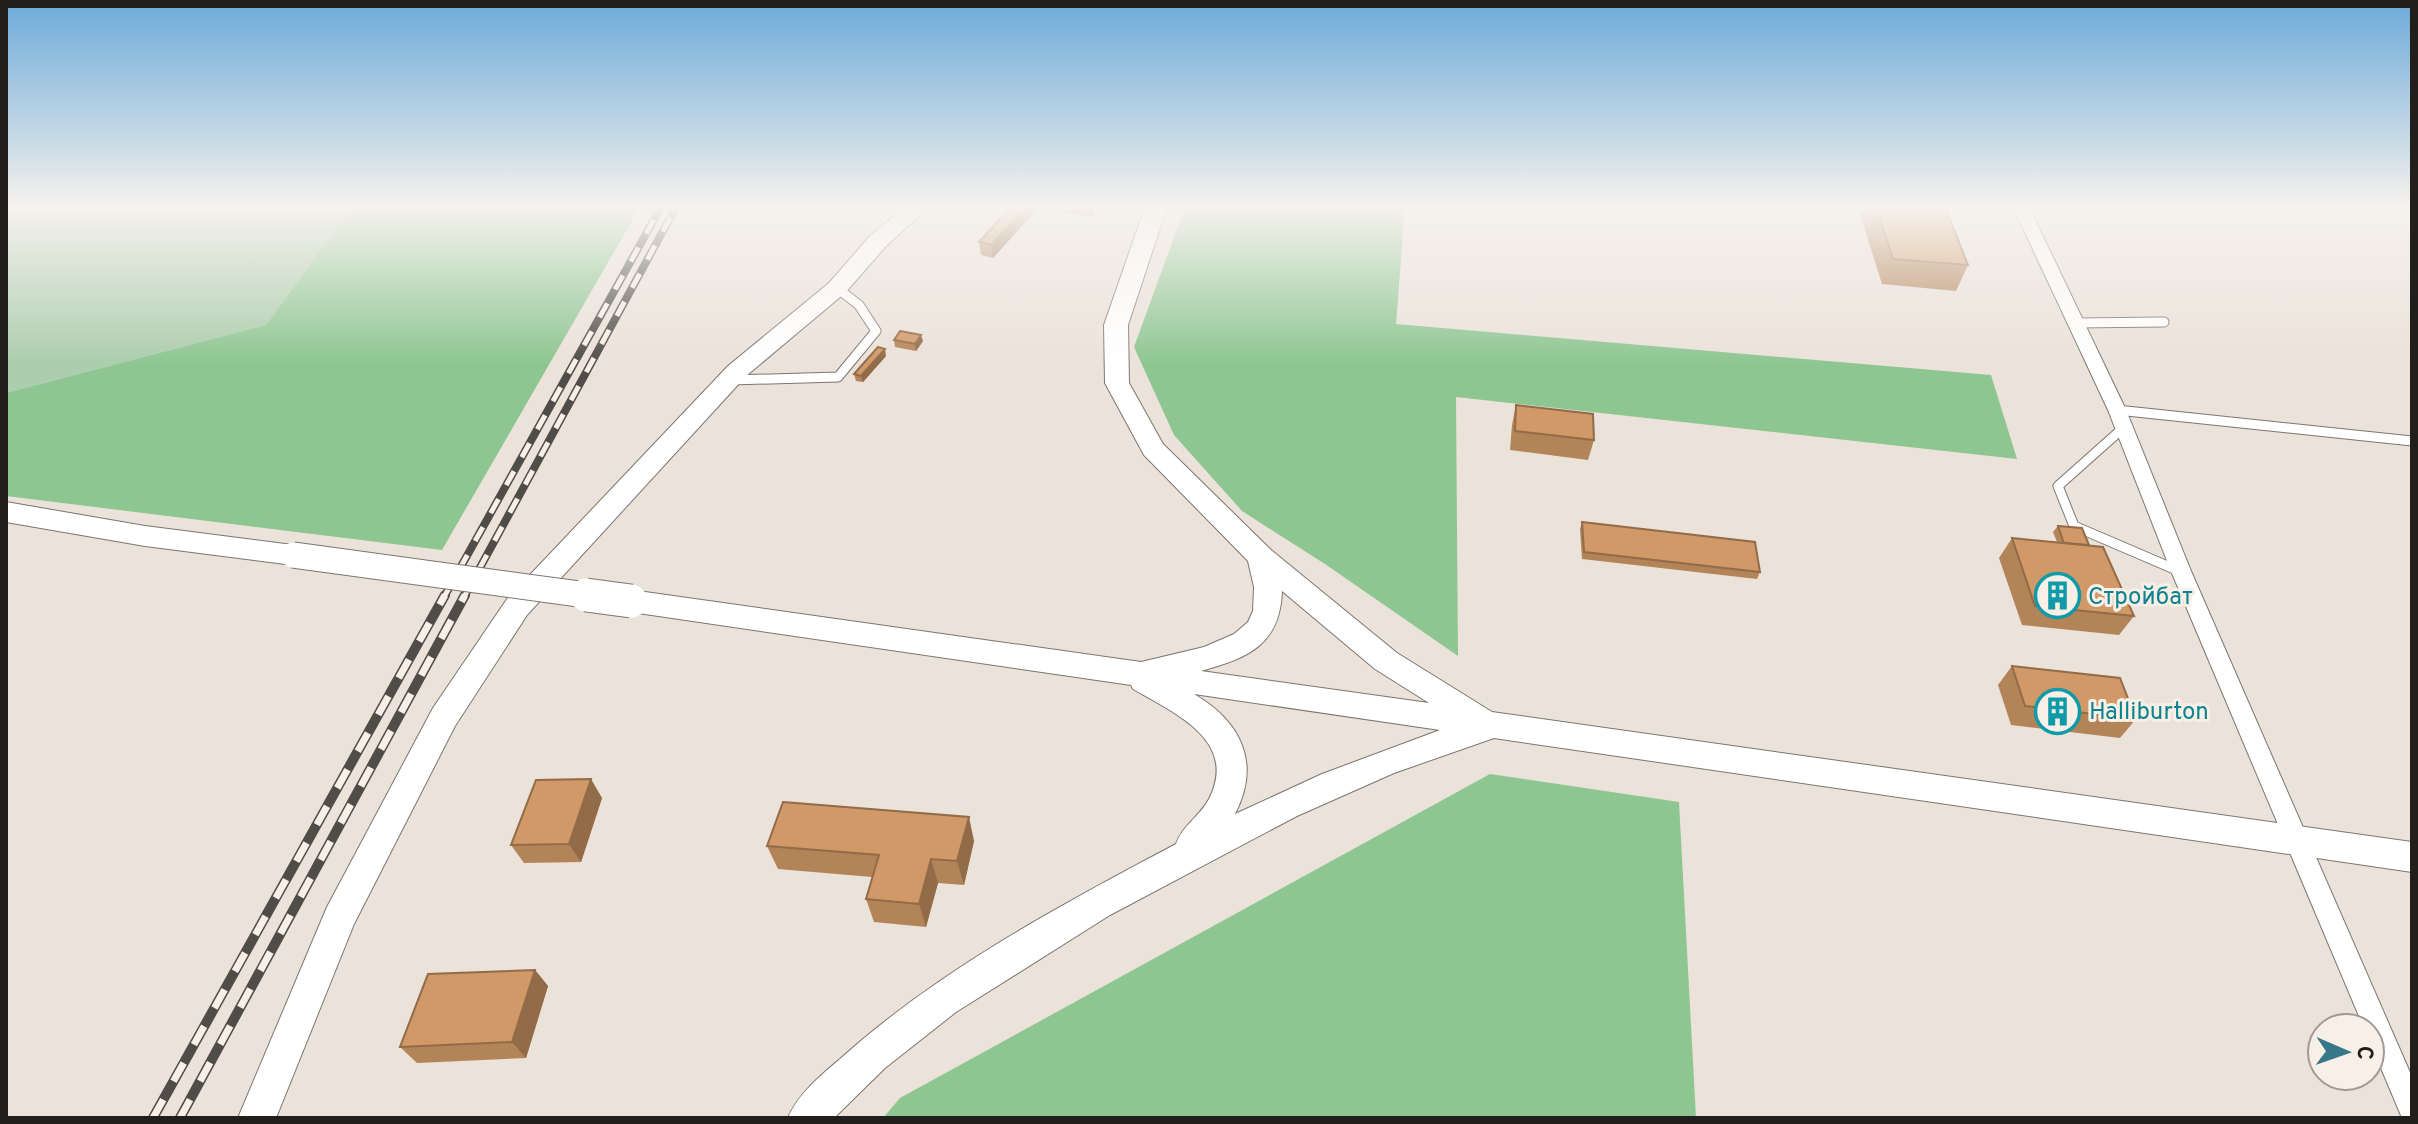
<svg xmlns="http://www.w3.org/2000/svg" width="2418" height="1124" font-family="Overpass,sans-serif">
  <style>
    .green { fill: #accdae }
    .forest { fill: #8ec692 }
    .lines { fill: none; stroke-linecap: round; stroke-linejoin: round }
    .service-casing { stroke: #7d756e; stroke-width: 11 }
    .minor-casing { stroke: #7d756e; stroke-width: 2 }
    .secondary-casing { stroke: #7d756e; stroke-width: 2 }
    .service { stroke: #fff; stroke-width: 9 }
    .minor { fill: #fff; fill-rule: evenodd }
    .secondary { fill: #fff; fill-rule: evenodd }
    .rail-far1-casing { stroke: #504c48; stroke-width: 8 }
    .rail-casing { stroke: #504c48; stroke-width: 10 }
    .rail-far1 { stroke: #f8efe7; stroke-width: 5; stroke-dasharray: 16; stroke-linecap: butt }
    .rail { stroke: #f8efe7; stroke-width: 7; stroke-dasharray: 21; stroke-linecap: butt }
    .secondary-bridge-far1-casing { stroke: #7d756e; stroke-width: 27; stroke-linecap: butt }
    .secondary-bridge-casing { stroke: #7d756e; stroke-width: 35; stroke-linecap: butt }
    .secondary-bridge-far1 { stroke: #fff; stroke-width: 25 }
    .secondary-bridge { stroke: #fff; stroke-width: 33 }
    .wall { fill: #b48459 }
    .shaded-wall { fill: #926b48 }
    .building { fill: #d19967; stroke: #926b48; stroke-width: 2 }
    .labels { text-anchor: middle; stroke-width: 6; stroke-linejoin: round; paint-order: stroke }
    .culture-label { font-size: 24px; fill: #0d838f; stroke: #f8efe7; text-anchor: start }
  </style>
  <rect width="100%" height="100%" fill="#ebe2da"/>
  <polygon class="green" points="6,207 120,207 118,209 353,207 266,325 6,393"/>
  <g class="forest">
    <polygon points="120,207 640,207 442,550 6,496 6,393 266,325 352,208 116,209"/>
    <polygon points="1185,207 1405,207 1396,324 1991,375 2017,459 1456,397 1458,656 1325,564 1242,511 1174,435 1134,347"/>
    <polygon points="1490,774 1679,802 1696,1118 883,1118 900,1098"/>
  </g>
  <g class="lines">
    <defs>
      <g id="service">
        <polyline points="2076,323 2164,322"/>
        <polyline points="731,380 838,377 876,331 859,305 837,288"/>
        <polyline points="2117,410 2412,441"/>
        <polyline points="2122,429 2058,486 2074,526 2179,571"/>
      </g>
      <polygon id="minor" points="2013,207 2029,207 2126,410 2191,571 2412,1077 2412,1118 2402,1118 2370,1042 2370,1028 2364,1028 2171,571 2108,410"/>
      <g id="secondary">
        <polygon points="905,207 929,207 886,246 845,293 746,376 527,615 455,726 354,924 276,1118 238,1118 327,907 433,708 507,599 728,366 829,283 870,236"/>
        <path d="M1145,207H1167L1128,325L1129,383L1163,444L1271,550L1397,653L1492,712L2412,842V872L1494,738L1394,773L1297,816L1110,915L956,1012L885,1068L834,1118H788C798,1094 820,1076 840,1059C939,970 1059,906 1176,844C1182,826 1200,816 1209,799C1239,740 1174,713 1133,689L1131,685L631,612L621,609L617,601L621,593L631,590L1141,662L1204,647L1234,634L1248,622L1253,611L1254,587L1248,561L1144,455L1105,383L1104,325ZM1282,591L1375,669L1429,703L1201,671C1248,658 1280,645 1282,591ZM1194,694L1440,730L1322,774L1235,814C1261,764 1242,722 1194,694Z"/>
        <polygon points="6,502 145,526 293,545 303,548 307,555 303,562 293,565 145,546 6,522"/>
      </g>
    </defs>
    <use href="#service" class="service-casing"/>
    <use href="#minor" class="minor-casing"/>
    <use href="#secondary" class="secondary-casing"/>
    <use href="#service" class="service"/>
    <use href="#minor" class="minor"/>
    <use href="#secondary" class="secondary"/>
    <defs>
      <g id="rail-far1">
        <polyline points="444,597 661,207"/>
        <polyline points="464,597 676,207"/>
      </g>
      <g id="rail">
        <polyline points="153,1118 445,595"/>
        <polyline points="180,1118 465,595"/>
      </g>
    </defs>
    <use href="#rail-far1" class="rail-far1-casing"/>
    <use href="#rail" class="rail-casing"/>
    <use href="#rail-far1" class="rail-far1"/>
    <use href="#rail" class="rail"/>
    <defs>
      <polyline id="secondary-bridge-far1" points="293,555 601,597"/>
      <polyline id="secondary-bridge" points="586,595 631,601"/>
    </defs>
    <use href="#secondary-bridge-far1" class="secondary-bridge-far1-casing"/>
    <use href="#secondary-bridge" class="secondary-bridge-casing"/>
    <use href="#secondary-bridge-far1" class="secondary-bridge-far1"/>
    <use href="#secondary-bridge" class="secondary-bridge"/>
  </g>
  <g class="wall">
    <polygon points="1053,207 1096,207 1092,216 1054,212"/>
    <polygon points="1861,207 1945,207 1968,265 1956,291 1882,284 1859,211"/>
    <polygon points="1037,209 993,258 981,255 979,242"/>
    <polygon points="894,340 923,341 916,351 895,347"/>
    <polygon points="886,356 863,382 856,381 854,374"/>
    <polygon points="1516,405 1594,440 1588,460 1510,450 1512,425"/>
    <polygon points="1582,522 1760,572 1757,579 1582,559 1580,529"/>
    <polygon points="2058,526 2089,546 2134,616 2119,635 2022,625 1999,558 2012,538 2057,542 2053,532"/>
    <polygon points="2012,666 2136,719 2120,738 2011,725 1998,685"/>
    <polygon points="602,798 581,862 524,863 511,845"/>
    <polygon points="974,841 964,885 938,883 926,927 874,922 866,899 872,877 778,869 767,846"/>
    <polygon points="535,970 548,986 526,1058 417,1063 400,1047"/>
  </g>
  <g class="shaded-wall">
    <polygon points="1026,207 1036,207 1037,209 993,258 991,245"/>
    <polygon points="1091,207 1096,207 1092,216"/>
    <polygon points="921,335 923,341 916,351 915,344"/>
    <polygon points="885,349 886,356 863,382 861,376"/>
    <polygon points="591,779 602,798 581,862 569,844"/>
    <polygon points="969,817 974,841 964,885 957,861"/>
    <polygon points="931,859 938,883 926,927 919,904"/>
    <polygon points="535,970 548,986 526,1058 512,1042"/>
  </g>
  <g class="building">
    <polygon points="1011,207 1026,207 991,245 979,242"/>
    <polygon points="1876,207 1945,207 1968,265 1893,259"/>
    <polygon points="900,331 921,335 915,344 894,340"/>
    <polygon points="878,347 885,349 861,376 854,374"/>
    <polygon points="1516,405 1593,414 1594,440 1515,431"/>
    <polygon points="1582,522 1755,542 1760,572 1584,552"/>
    <polygon points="2058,526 2082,528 2089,545 2064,543"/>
    <polygon points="2012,538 2103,547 2134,616 2035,606"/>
    <polygon points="2012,666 2120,678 2136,719 2025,706"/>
    <polygon points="591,779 569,844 511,845 536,780"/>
    <polygon points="783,802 969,817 957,861 931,859 919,904 866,899 879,855 767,846"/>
    <polygon points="535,970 512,1042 400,1047 428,974"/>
  </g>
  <linearGradient id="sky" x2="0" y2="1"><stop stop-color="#6caad9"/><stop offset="0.57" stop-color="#f6f2ee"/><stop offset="1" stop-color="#f6f2ee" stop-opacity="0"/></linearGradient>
  <rect width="2418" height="364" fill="url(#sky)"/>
  <defs>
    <symbol id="building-ring" viewBox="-11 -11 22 22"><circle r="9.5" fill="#f8efe7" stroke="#0f9aa8" stroke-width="1.5"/><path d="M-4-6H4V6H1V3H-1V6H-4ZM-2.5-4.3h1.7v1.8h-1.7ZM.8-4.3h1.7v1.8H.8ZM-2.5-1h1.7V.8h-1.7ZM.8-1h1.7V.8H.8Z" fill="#0f9aa8"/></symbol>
  </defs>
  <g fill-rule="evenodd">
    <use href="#building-ring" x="2032" y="570" width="51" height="51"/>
    <use href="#building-ring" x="2032" y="686" width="51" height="51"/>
  </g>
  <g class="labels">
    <g class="culture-label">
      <text x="2088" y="604">Стройбат</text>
      <text x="2089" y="719">Halliburton</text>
    </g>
  </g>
  <rect width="2418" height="1124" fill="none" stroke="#211e1b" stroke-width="16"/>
  <g transform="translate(2346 1052) rotate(92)"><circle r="38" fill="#f8efe7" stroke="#a29b95" stroke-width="2"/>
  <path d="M0-6L14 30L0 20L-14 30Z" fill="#36778a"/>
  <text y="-12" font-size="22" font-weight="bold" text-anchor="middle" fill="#211e1b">С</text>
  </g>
</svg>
